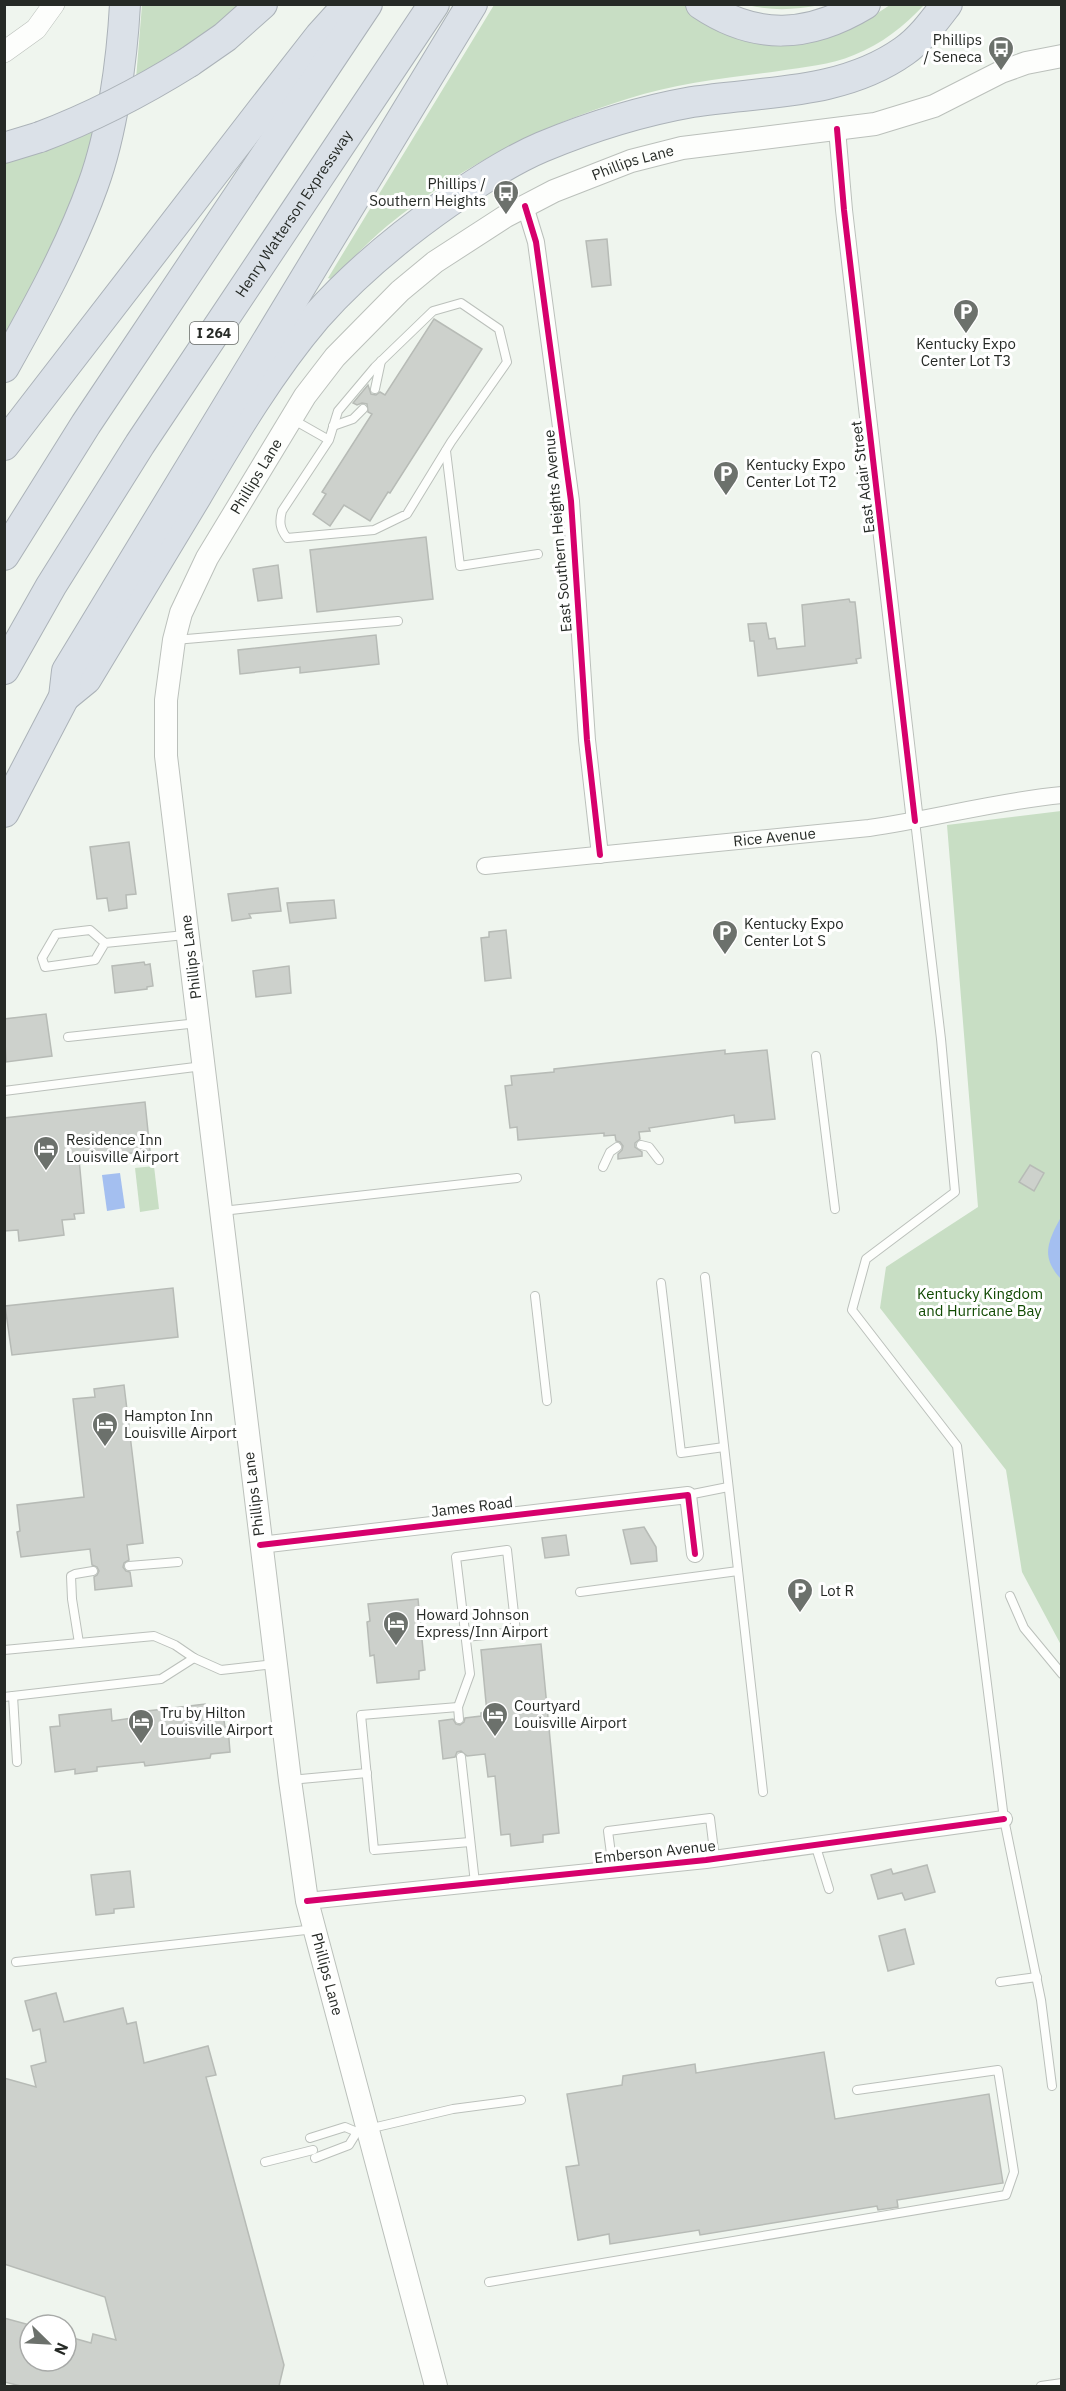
<svg xmlns="http://www.w3.org/2000/svg" width="1066" height="2391" font-family="'IBM Plex Sans',sans-serif">
  <style>
    .green { fill: #c8dec4 }
    .water { fill: #a4bff0 }
    .building { fill: #cdd1cc; stroke: #b7bbb6; stroke-width: 1.5 }
    .lines { fill: none; stroke-linecap: round; stroke-linejoin: round }
    .service-casing { stroke: #bbc0bb; stroke-width: 10 }
    .minor-casing { stroke: #bbc0bb; stroke-width: 18 }
    .tertiary-casing { stroke: #bbc0bb; stroke-width: 22 }
    .secondary-casing { stroke: #bbc0bb; stroke-width: 24 }
    .motorway-casing { stroke: #abb2b8; stroke-width: 32 }
    .service { stroke: #fdfefc; stroke-width: 8 }
    .minor { stroke: #fdfefc; stroke-width: 16 }
    .tertiary { stroke: #fdfefc; stroke-width: 21 }
    .secondary { stroke: #fdfefc; stroke-width: 22 }
    .motorway { stroke: #dbe1e8; stroke-width: 30 }
    .motorway-bridge-casing { stroke: #abb2b8; stroke-width: 32; stroke-linecap: butt }
    .motorway-bridge { stroke: #dbe1e8; stroke-width: 30 }
    .cycleway-casing { stroke: #fff; stroke-width: 10 }
    .cycleway { stroke: #d6006c; stroke-width: 6 }
    .labels { text-anchor: middle; stroke-width: 6; stroke-linejoin: round; paint-order: stroke }
    .shield { fill: #fff; stroke: #676a67; stroke-width: 1.5 }
    .shield-label { font-size: 14px; font-weight: bold; fill: #262a26 }
    .poi-label { font-size: 15px; fill: #262a26; stroke: #fff; text-anchor: start }
    .street-label { font-size: 15px; fill: #262a26; stroke: #fff }
    .park-label { font-size: 15px; fill: #104901; stroke: #fff }
  </style>
  <rect width="100%" height="100%" fill="#eff5ee"/>
  <g class="green">
    <polygon points="142,5 244,5 191,44 136,79"/>
    <path d="M494,5H707L829,37L859,25L890,5H924C904,26 882,44 854,55C830,65 804,67 779,71C728,78 676,83 627,99C539,126 458,168 387,226C367,243 349,262 331,279L328,278Z"/>
    <path d="M747,5H820C794,10 773,11 747,5Z"/>
    <polygon points="95,130 88,156 60,234 5,340 5,159"/>
    <polygon points="1061,811 1061,1645 1022,1572 1006,1470 880,1308 886,1267 978,1207 947,825"/>
    <polygon points="154,1166 159,1209 140,1212 135,1168"/>
  </g>
  <g class="water">
    <polygon points="120,1173 125,1208 107,1211 102,1175"/>
    <path d="M1061,1217V1279C1040,1257 1048,1241 1061,1217Z"/>
  </g>
  <g class="building">
    <polygon points="607,239 611,285 592,287 586,241"/>
    <polygon points="434,319 482,349 390,493 388,492 370,521 344,505 330,526 313,514 326,494 322,492 372,414 368,412 367,404 362,403 357,405 353,403 368,385 371,394 376,395 380,392 385,395"/>
    <polygon points="426,537 433,599 317,612 310,550"/>
    <polygon points="278,565 282,598 258,601 253,569"/>
    <polygon points="849,599 850,602 855,602 857,619 861,658 856,659 857,663 758,676 754,641 750,641 748,624 766,623 769,639 775,638 777,649 805,646 802,605"/>
    <polygon points="376,635 379,664 300,673 300,667 240,674 238,650"/>
    <polygon points="129,842 136,894 126,895 127,908 109,911 107,898 97,899 90,847"/>
    <polygon points="278,888 281,911 249,914 251,918 232,921 228,894"/>
    <polygon points="334,900 336,918 290,923 287,903"/>
    <polygon points="506,930 511,978 485,981 481,938 489,937 489,932"/>
    <polygon points="144,962 145,965 150,964 153,986 147,987 147,989 115,993 112,966"/>
    <polygon points="289,966 291,993 256,997 253,971"/>
    <polygon points="46,1014 52,1056 6,1062 4,1019"/>
    <polygon points="725,1050 725,1054 767,1050 775,1119 735,1123 734,1115 649,1128 650,1131 639,1132 640,1139 635,1143 635,1147 642,1152 642,1156 618,1159 618,1154 622,1150 623,1146 620,1142 616,1141 615,1135 604,1136 604,1133 518,1140 517,1127 510,1128 505,1086 512,1085 511,1076 554,1072 554,1069"/>
    <polygon points="145,1102 150,1151 79,1159 84,1213 74,1214 75,1219 62,1220 64,1235 19,1241 18,1230 4,1231 4,1118"/>
    <polygon points="1030,1165 1044,1173 1034,1191 1019,1182"/>
    <polygon points="173,1288 178,1337 12,1355 5,1306"/>
    <polygon points="124,1385 143,1543 127,1545 129,1560 124,1563 123,1567 126,1571 130,1572 132,1586 95,1590 94,1577 97,1575 99,1571 97,1567 92,1565 90,1549 21,1557 17,1532 20,1531 17,1505 84,1497 73,1399 95,1397 94,1389"/>
    <polygon points="644,1527 656,1547 657,1561 631,1564 623,1530"/>
    <polygon points="566,1535 569,1555 545,1558 542,1538"/>
    <polygon points="418,1599 425,1670 419,1671 419,1679 377,1683 374,1655 370,1656 367,1622 370,1621 368,1604"/>
    <polygon points="541,1644 559,1833 543,1835 543,1842 511,1846 510,1834 501,1835 495,1776 488,1777 485,1754 467,1756 461,1751 457,1752 455,1757 443,1759 439,1721 453,1719 456,1724 460,1725 464,1722 465,1718 481,1716 481,1713 487,1713 481,1650"/>
    <polygon points="205,1704 205,1711 222,1708 225,1727 228,1727 230,1752 211,1754 210,1758 145,1766 144,1762 97,1767 97,1771 75,1774 75,1769 55,1772 50,1727 60,1726 59,1715 111,1709 112,1721 139,1717 139,1712"/>
    <polygon points="927,1865 935,1892 905,1900 902,1893 878,1899 871,1875 891,1869 893,1874"/>
    <polygon points="130,1871 134,1907 114,1909 114,1913 96,1915 91,1875"/>
    <polygon points="905,1929 914,1964 888,1971 879,1936"/>
    <polygon points="56,1993 64,2022 123,2008 127,2024 136,2022 144,2063 208,2046 216,2075 206,2077 284,2365 279,2386 21,2386 4,2382 4,2318 30,2325 30,2361 66,2361 66,2336 91,2343 93,2334 116,2340 105,2297 4,2264 4,2078 36,2087 31,2066 46,2062 40,2029 33,2031 25,2001"/>
    <polygon points="824,2052 835,2119 989,2094 1003,2183 897,2200 898,2207 878,2210 877,2206 700,2235 699,2230 610,2244 609,2234 578,2240 566,2167 579,2165 567,2094 622,2085 623,2076 695,2064 696,2073"/>
  </g>
  <g class="lines">
    <defs>
      <g id="service">
        <polyline points="375,389 381,361"/>
        <path d="M292,419L329,440L282,511C279,522 280,529 287,538L374,530L407,514L451,442L507,362L499,329L461,303L433,311L375,367L338,411L329,440"/>
        <polyline points="333,426 353,419 363,409"/>
        <polyline points="446,451 460,566 538,554"/>
        <polyline points="175,640 398,621"/>
        <polyline points="915,821 941,1039 955,1192 866,1259 852,1310 957,1446 1004,1819 1041,2000 1052,2086"/>
        <polyline points="105,943 90,930 56,934 42,958 45,967 95,960 105,943 185,935"/>
        <polyline points="68,1037 198,1023"/>
        <polyline points="816,1056 835,1209"/>
        <polyline points="4,1091 203,1066"/>
        <polyline points="641,1145 649,1147 659,1160"/>
        <polyline points="603,1167 610,1152 617,1147"/>
        <polyline points="222,1211 517,1178"/>
        <polyline points="705,1277 763,1792"/>
        <polyline points="661,1283 681,1453 724,1447"/>
        <polyline points="535,1296 547,1401"/>
        <polyline points="688,1495 728,1487"/>
        <polyline points="129,1566 178,1562"/>
        <polyline points="580,1592 738,1571"/>
        <polyline points="1010,1596 1024,1628 1062,1674"/>
        <polyline points="79,1643 72,1599 71,1576 75,1574 93,1571"/>
        <polyline points="4,1650 154,1636 175,1645 194,1658 221,1670 275,1664"/>
        <polyline points="13,1696 17,1762"/>
        <polyline points="4,1697 161,1679 194,1658"/>
        <polyline points="458,1707 361,1715 374,1850 470,1842"/>
        <polyline points="459,1719 458,1707 470,1674 456,1557 507,1550 516,1632 465,1637"/>
        <polyline points="461,1757 475,1883"/>
        <polyline points="290,1780 367,1773"/>
        <polyline points="815,1844 829,1889"/>
        <polyline points="613,1869 608,1831 710,1818 715,1859"/>
        <polyline points="16,1962 315,1929"/>
        <polyline points="1000,1982 1037,1977"/>
        <polyline points="310,2138 345,2127 357,2132"/>
        <polyline points="315,2158 349,2145 357,2132 368,2129 453,2109 521,2100"/>
        <polyline points="265,2162 313,2150"/>
        <polyline points="489,2282 1006,2195 1014,2172 998,2070 857,2090"/>
        <polyline points="1041,2386 1062,2383"/>
      </g>
      <g id="minor">
        <polyline points="837,129 844,210 915,821"/>
        <polyline points="525,206 536,242 571,501 587,740 600,855"/>
        <path id="s1" d="M485,866L869,828C933,819 997,801 1062,795"/>
        <polyline points="260,1545 688,1495 695,1554"/>
        <polyline points="307,1901 706,1860 1004,1819"/>
      </g>
      <polyline id="tertiary" points="4,52 36,29 54,4"/>
      <g id="secondary">
        <path id="s2" d="M436,2386L307,1901L290,1780L166,756V700L174,640L181,613L207,558L305,396L335,357L400,291L435,262L506,216L554,191L631,161L682,148L875,124L934,106L1001,72L1026,63L1062,56"/>
      </g>
      <g id="motorway">
        <path d="M701,4C756,41 809,38 865,4"/>
        <polyline points="189,62 225,37 262,4"/>
        <polyline points="4,148 40,137"/>
        <path d="M4,367C37,308 70,249 93,185C112,133 122,61 125,4"/>
        <polyline points="4,445 263,109 320,36 349,4"/>
        <polyline points="4,555 86,424 367,4"/>
        <path id="s3" d="M4,669L51,586L140,444L434,4"/>
        <path d="M64,697L86,679C123,618 160,556 197,495C233,434 270,371 316,317C355,273 400,236 447,203C477,182 509,161 542,147C590,127 641,111 692,102C764,91 842,95 904,51C921,39 934,21 947,4"/>
        <polyline points="4,812 64,697 67,671 472,4"/>
      </g>
    </defs>
    <use href="#service" class="service-casing"/>
    <use href="#minor" class="minor-casing"/>
    <use href="#tertiary" class="tertiary-casing"/>
    <use href="#secondary" class="secondary-casing"/>
    <use href="#motorway" class="motorway-casing"/>
    <use href="#service" class="service"/>
    <use href="#minor" class="minor"/>
    <use href="#tertiary" class="tertiary"/>
    <use href="#secondary" class="secondary"/>
    <use href="#motorway" class="motorway"/>
    <defs>
      <path id="motorway-bridge" d="M40,137C93,117 141,92 189,62"/>
    </defs>
    <use href="#motorway-bridge" class="motorway-bridge-casing"/>
    <use href="#motorway-bridge" class="motorway-bridge"/>
    <defs>
      <g id="cycleway">
        <polyline points="837,129 844,210 915,821"/>
        <polyline points="525,206 536,242 571,501 587,740 600,855"/>
        <polyline points="260,1545 688,1495 695,1554"/>
        <polyline points="307,1901 706,1860 1004,1819"/>
      </g>
    </defs>
    <use href="#cycleway" class="cycleway-casing"/>
    <use href="#cycleway" class="cycleway"/>
  </g>
  <defs>
    <symbol id="bus-pin" viewBox="-11 -11 22 30"><path d="M0 17L-7.5 6A9.5 9.5 0 1 1 7.5 6Z" fill="#6c716c" stroke="#fff"/><path d="M-5-6H5V4H4V6H2V4H-2V6H-4V4H-5ZM-3.5-4V0h7V-4ZM-3.5 1.2v1.5H-2V1.2ZM2 1.2v1.5H3.5V1.2Z" fill="#fff"/></symbol>
    <symbol id="parking-pin" viewBox="-11 -11 22 30"><path d="M0 17L-7.5 6A9.5 9.5 0 1 1 7.5 6Z" fill="#6c716c" stroke="#fff"/><path d="M-3.5-5.5H1a3.5 3.5 0 0 1 0 7H-1V5.5H-3.5ZM-1-3.4V-.6H.8a1.4 1.4 0 0 0 0-2.8Z" fill="#fff"/></symbol>
    <symbol id="hotel-pin" viewBox="-11 -11 22 30"><path d="M0 17L-7.5 6A9.5 9.5 0 1 1 7.5 6Z" fill="#6c716c" stroke="#fff"/><path d="M-6-4.5h1.5V1H6V5H4.5V3h-9V5H-6ZM-4 0a1.8 1.8 0 1 1 3.6 0ZM.5 0V-2.5h3Q6-2.5 6 0Z" fill="#fff"/></symbol>
  </defs>
  <g fill-rule="evenodd">
    <use href="#bus-pin" x="986" y="34" width="30" height="40"/>
    <use href="#bus-pin" x="491" y="178" width="30" height="40"/>
    <use href="#parking-pin" x="951" y="297" width="30" height="40"/>
    <use href="#parking-pin" x="711" y="459" width="30" height="40"/>
    <use href="#parking-pin" x="710" y="918" width="30" height="40"/>
    <use href="#hotel-pin" x="31" y="1134" width="30" height="40"/>
    <use href="#hotel-pin" x="90" y="1410" width="30" height="40"/>
    <use href="#parking-pin" x="785" y="1576" width="30" height="40"/>
    <use href="#hotel-pin" x="381" y="1609" width="30" height="40"/>
    <use href="#hotel-pin" x="480" y="1700" width="30" height="40"/>
    <use href="#hotel-pin" x="126" y="1707" width="30" height="40"/>
  </g>
  <g class="labels">
    <rect class="shield" x="190" y="322" width="48" height="22" rx="4.5"/>
    <g class="shield-label">
      <text x="214" y="338">I 264</text>
    </g>
    <g class="poi-label">
      <text x="982" y="45" text-anchor="end">Phillips<tspan x="982" dy="17">/ Seneca</tspan></text>
      <text x="486" y="189" text-anchor="end">Phillips /<tspan x="486" dy="17">Southern Heights</tspan></text>
      <text x="966" y="349" text-anchor="middle">Kentucky Expo<tspan x="966" dy="17">Center Lot T3</tspan></text>
      <text x="746" y="470">Kentucky Expo<tspan x="746" dy="17">Center Lot T2</tspan></text>
      <text x="744" y="929">Kentucky Expo<tspan x="744" dy="17">Center Lot S</tspan></text>
      <text x="66" y="1145">Residence Inn<tspan x="66" dy="17">Louisville Airport</tspan></text>
      <text x="124" y="1421">Hampton Inn<tspan x="124" dy="17">Louisville Airport</tspan></text>
      <text x="820" y="1596">Lot R</text>
      <text x="416" y="1620">Howard Johnson<tspan x="416" dy="17">Express/Inn Airport</tspan></text>
      <text x="514" y="1711">Courtyard<tspan x="514" dy="17">Louisville Airport</tspan></text>
      <text x="160" y="1718">Tru by Hilton<tspan x="160" dy="17">Louisville Airport</tspan></text>
    </g>
    <g class="street-label">
      <text dy="5" stroke="none"><textPath href="#s2" startOffset="2460">Phillips Lane</textPath></text>
      <text dy="5" stroke="none"><textPath href="#s3" startOffset="540">Henry Watterson Expressway</textPath></text>
      <text dy="5" stroke="none"><textPath href="#s2" startOffset="1956">Phillips Lane</textPath></text>
      <text transform="translate(863 477) rotate(-97)" y="5">East Adair Street</text>
      <text transform="translate(558 531) rotate(-95)" y="5">East Southern Heights Avenue</text>
      <text dy="5" stroke="none"><textPath href="#s1" startOffset="291">Rice Avenue</textPath></text>
      <text transform="translate(191 957) rotate(-97)" y="5">Phillips Lane</text>
      <text transform="translate(254 1494) rotate(-97)" y="5">Phillips Lane</text>
      <text transform="translate(472 1507) rotate(-7)" y="5">James Road</text>
      <text transform="translate(655 1852) rotate(-6)" y="5">Emberson Avenue</text>
      <text transform="translate(327 1974) rotate(75)" y="5">Phillips Lane</text>
    </g>
    <g class="park-label">
      <text x="980" y="1299">Kentucky Kingdom<tspan x="980" dy="17">and Hurricane Bay</tspan></text>
    </g>
  </g>
  <rect width="1066" height="2391" fill="none" stroke="#262a26" stroke-width="12"/>
  <g transform="translate(48 2343) rotate(114)"><circle r="28" fill="#ffffff" stroke="#a8aaa8" stroke-width="1.5"/>
  <path d="M0-4.5L10 22L0 15L-10 22Z" fill="#6c716c"/>
  <text y="-9" font-size="16" font-weight="bold" text-anchor="middle" fill="#262a26">N</text>
  </g>
</svg>
